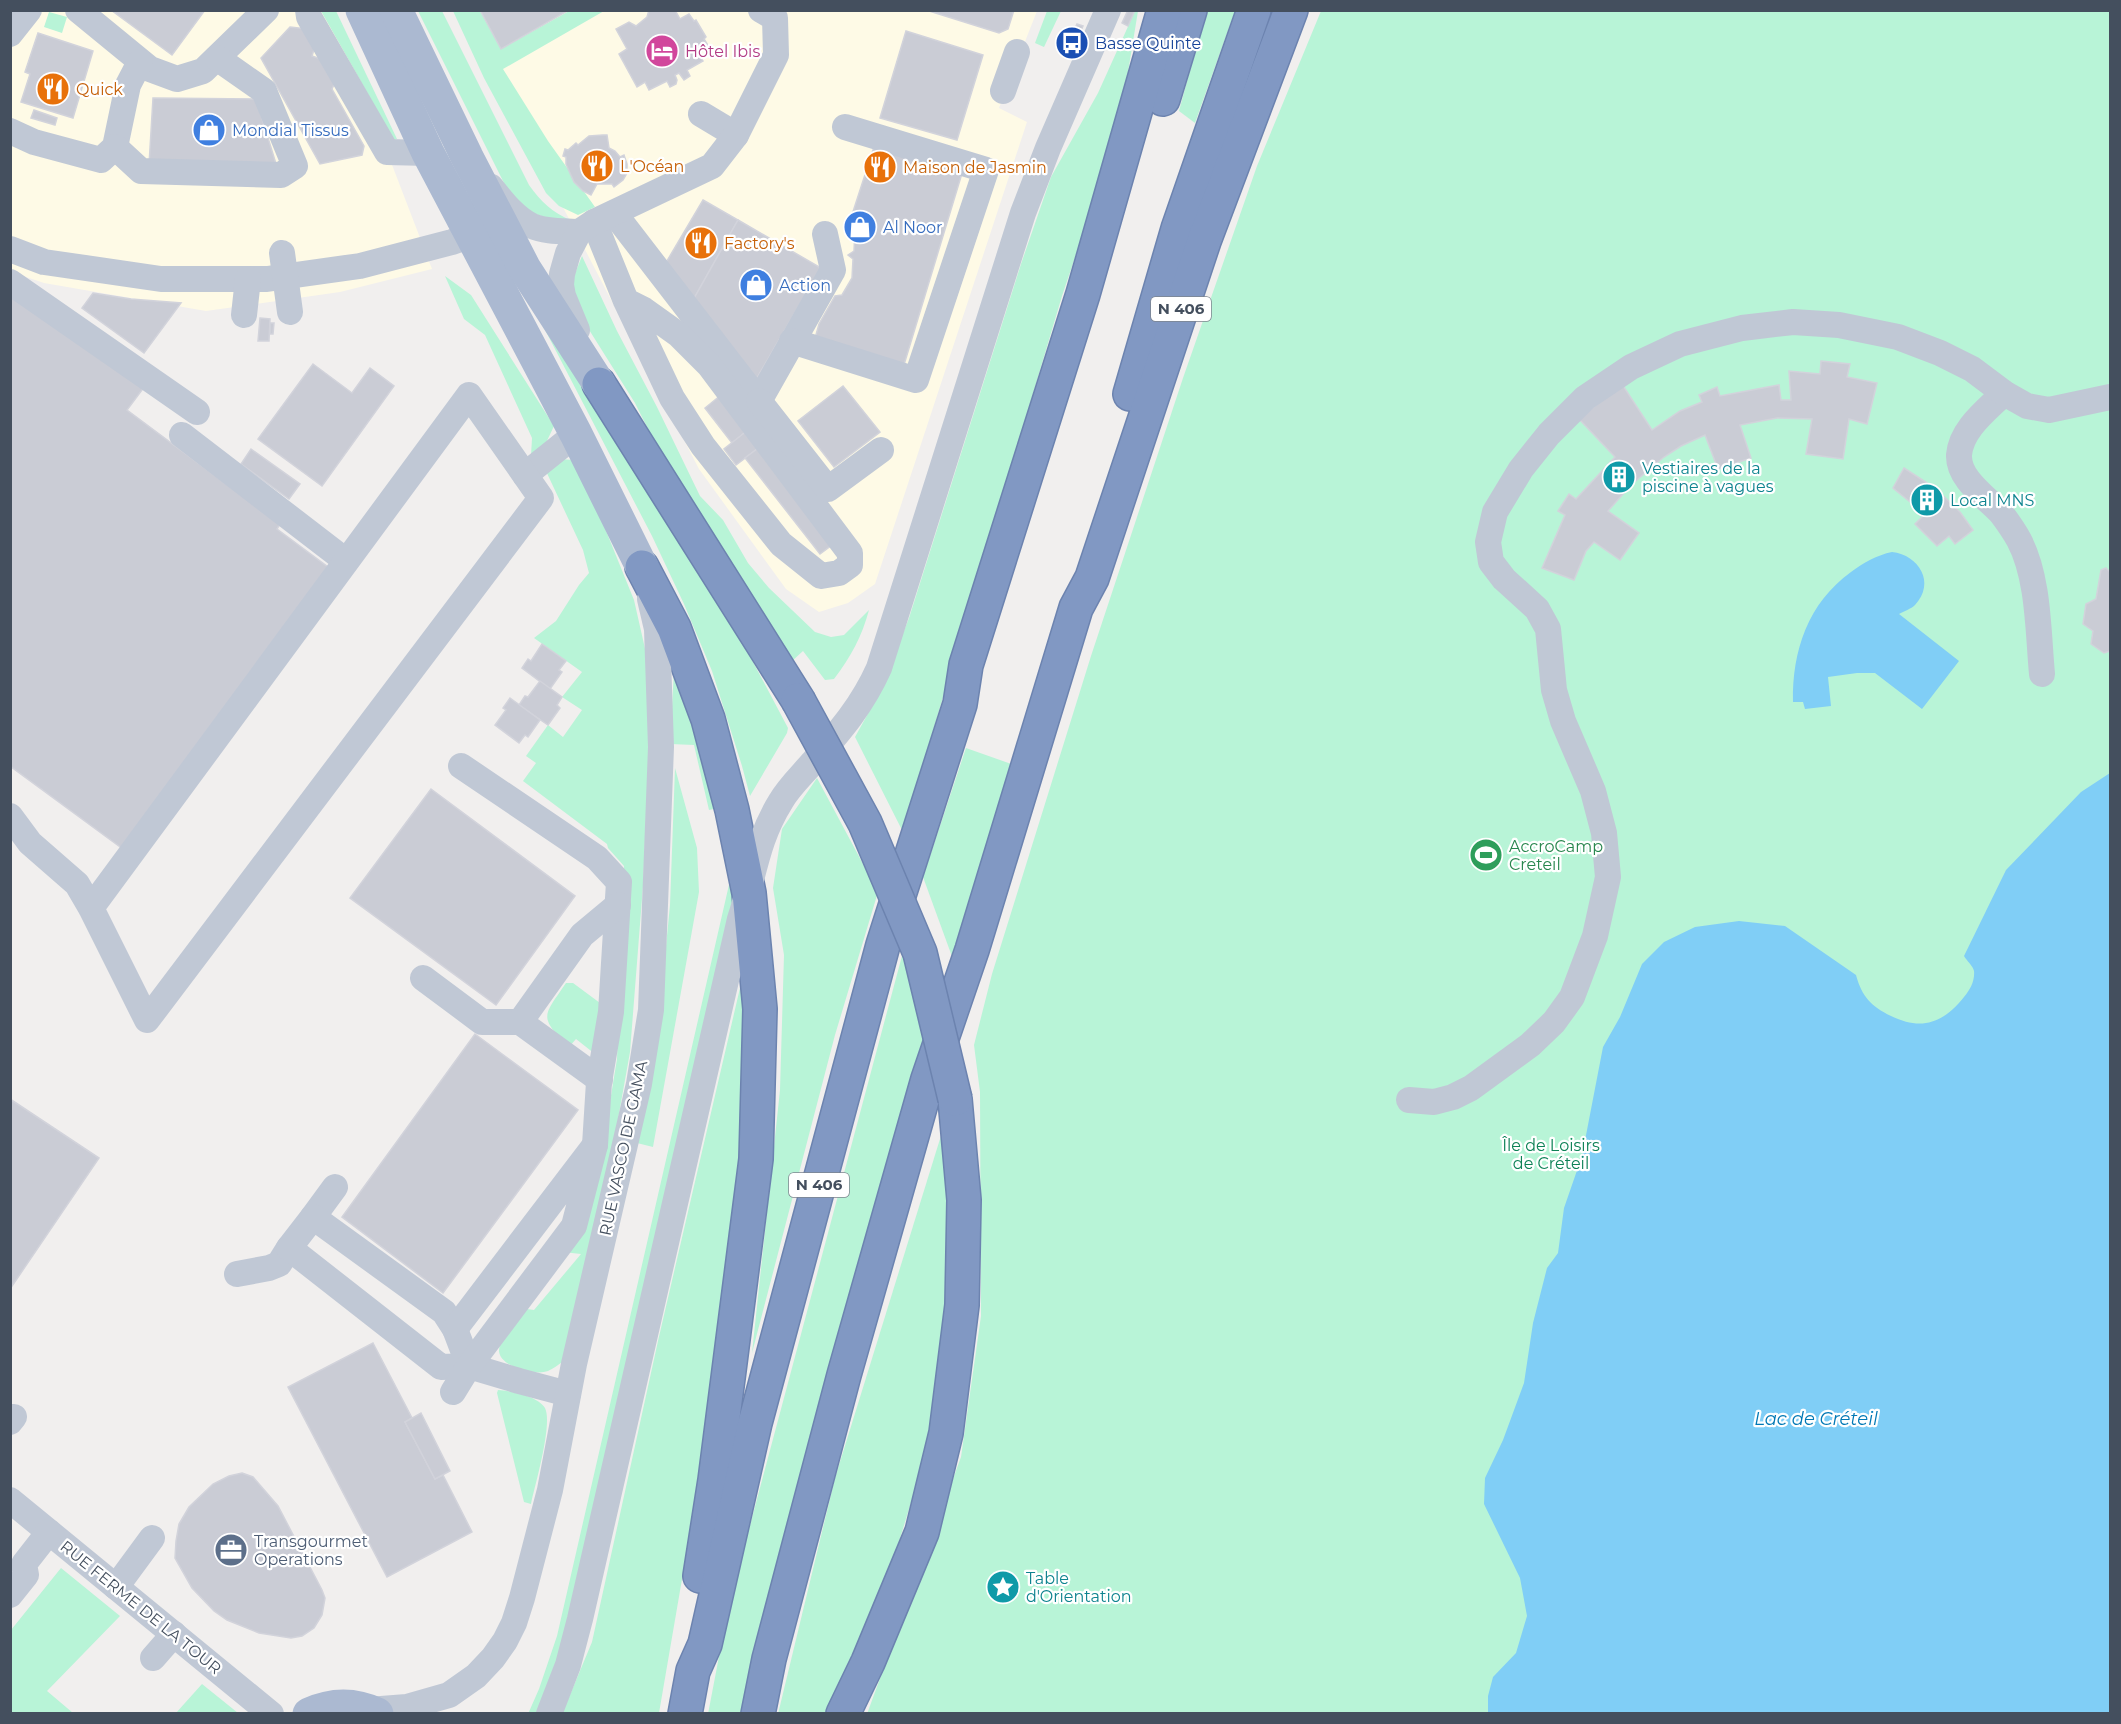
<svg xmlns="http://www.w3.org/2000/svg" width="2121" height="1724" font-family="Montserrat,sans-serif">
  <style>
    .commercial { fill: #fefae6 }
    .green { fill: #b8f4d7 }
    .water { fill: #80cef6 }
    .building { fill: #caccd5; stroke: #d2d3db; stroke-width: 1.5 }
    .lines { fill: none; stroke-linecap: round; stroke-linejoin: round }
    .highway-casing { stroke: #6c83af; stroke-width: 36 }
    .minor { stroke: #c0c8d5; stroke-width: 26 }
    .major { stroke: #abb9d1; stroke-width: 33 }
    .highway { stroke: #8198c3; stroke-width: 33 }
    .highway-bridge-casing { stroke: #6c83af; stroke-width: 36; stroke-linecap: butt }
    .highway-bridge { stroke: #8198c3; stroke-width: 33 }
    .labels { text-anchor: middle; stroke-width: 4.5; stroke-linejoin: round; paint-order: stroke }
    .shield { fill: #fff; stroke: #7c848e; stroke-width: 1.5 }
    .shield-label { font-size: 15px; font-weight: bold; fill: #444f5e }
    .transit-label { font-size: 16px; fill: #164399; stroke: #fff; text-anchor: start }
    .hotel-label { font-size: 16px; fill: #b23c85; stroke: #fff; text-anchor: start }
    .food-label { font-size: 16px; fill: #c56008; stroke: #fff; text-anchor: start }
    .shop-label { font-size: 16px; fill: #366cbe; stroke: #fff; text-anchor: start }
    .culture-label { font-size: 16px; fill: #0d838f; stroke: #fff; text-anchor: start }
    .leisure-label { font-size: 16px; fill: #27864d; stroke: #fff; text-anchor: start }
    .park-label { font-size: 16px; fill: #0d8256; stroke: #fff }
    .street-label { font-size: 16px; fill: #444f5e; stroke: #fff }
    .service-label { font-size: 16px; fill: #4e5e75; stroke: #fff; text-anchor: start }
    .water-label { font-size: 18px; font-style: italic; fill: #0078b5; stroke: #fff }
  </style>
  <rect width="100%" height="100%" fill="#f1efee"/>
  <g class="commercial">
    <polygon points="11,10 333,11 432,269 340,292 206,311 44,283 11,272"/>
    <polygon points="461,11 1037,11 999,108 1027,122 875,584 848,603 819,612 786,589 699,469"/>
  </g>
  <g class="green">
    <polygon points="321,11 336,11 397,139 394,140"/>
    <path d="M418,11H442L529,185C541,202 552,212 572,221H557L526,211L506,187Z"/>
    <polygon points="453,11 480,11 501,49 569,11 604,11 503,69 548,141 595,207 578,215 559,206 546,193 484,78"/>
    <polygon points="1047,11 1061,11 1044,47 1035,43"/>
    <polygon points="1135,11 1138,11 1119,127 1062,296 903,832 855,737 880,692 909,618 1021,264 1051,177 1098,93"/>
    <polygon points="1206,11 1235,11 1195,123 1179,111"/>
    <polygon points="1321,11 2110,11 2110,1713 867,1714 961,1457 981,1316 980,1092 974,1045 992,974 1091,656 1183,378 1257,166"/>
    <polygon points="49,12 67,17 62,33 44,27"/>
    <path d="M582,256L617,331L657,407L700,496L723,520L748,563L769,588L815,632L831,637L844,635L869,610C862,636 851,657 834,679L825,680L803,651L791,662L669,471L635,403L576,309L570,286Z"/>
    <polygon points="515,272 715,590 788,728 787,733 750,796 742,766 712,671 684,604 652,536"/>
    <polygon points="445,276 471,295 554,426 545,445 531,456 532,438 485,335 464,319"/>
    <path d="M557,459L575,460L583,474L634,600L646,653L650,725L643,886L630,1052L613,1147L564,1361C559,1364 553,1369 548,1371C535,1376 500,1367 499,1351C499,1341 509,1325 513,1316L527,1309L534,1310L581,1254L563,1252L605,1132L617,1059L624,866L608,848L607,844L523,781L536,763L526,756L548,725L563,737L582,710L562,697L582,672L534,638L556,621L579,585L589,573L583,550L545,469Z"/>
    <polygon points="674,670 723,807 709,810 694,745 670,744"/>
    <polygon points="966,748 1017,766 954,962 923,877"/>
    <polygon points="675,768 697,848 699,892 653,1147 633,1142 657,1039 670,905"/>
    <polygon points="817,778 878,892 835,1035 752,1353 780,1090 784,955 773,888 782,829"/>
    <polygon points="731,876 737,881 562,1646 537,1712 528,1714 539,1689 557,1636"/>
    <polygon points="903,952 928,1059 846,1321 748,1678 741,1713 708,1714 729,1604"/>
    <polygon points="743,975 746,1103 719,1364 659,1713 562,1714 592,1642 658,1341"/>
    <path d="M566,983H573L600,1003L595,1054L576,1039L569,1047C538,1016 543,1017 566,983Z"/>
    <polygon points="944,1126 949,1282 935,1424 894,1558 855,1658 827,1713 778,1714 835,1478"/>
    <path d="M498,1390C511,1391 538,1396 545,1408C553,1424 535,1485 531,1504L524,1502L497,1393Z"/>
    <polygon points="61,1568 120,1616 47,1691 73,1713 11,1713 11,1630"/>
    <polygon points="202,1684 238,1713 176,1713"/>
  </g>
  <g class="water">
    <path d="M1892,552C1919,555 1936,583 1915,605C1911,609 1904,611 1899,614L1959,661L1922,709L1875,673H1857L1828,677L1831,706L1805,709L1803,702H1793C1792,651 1808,603 1851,572C1863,563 1877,555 1892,552Z"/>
    <path d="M2110,773V1713H1488V1696L1493,1677L1516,1653L1527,1616L1520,1578L1484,1504L1485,1478L1503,1440L1524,1383L1533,1323L1547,1268L1558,1253L1564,1208L1582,1156L1603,1047L1620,1017L1642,964L1664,942L1695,927L1739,921L1785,926L1856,975C1862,997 1871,1006 1891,1016C1922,1031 1943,1023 1964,997C1970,990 1975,981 1974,971C1973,966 1967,961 1964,956L2006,870L2081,792Z"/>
  </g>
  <g class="building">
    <polygon points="111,10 205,10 172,55"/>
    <polygon points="480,10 569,10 501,49"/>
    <polygon points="649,10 675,10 680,19 689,14 694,21 696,20 706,37 704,39 709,47 698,53 703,61 687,70 690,76 684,80 679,73 675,75 677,80 676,84 670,87 667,81 649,90 645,82 637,87 619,54 627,49 616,29 629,22 636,26 647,17"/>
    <polygon points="926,10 1014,10 1008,29 999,33"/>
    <polygon points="1128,10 1135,10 1128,26 1122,23"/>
    <polygon points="1077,24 1083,26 1071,53 1065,51"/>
    <polygon points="290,27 307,29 316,43 312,56 324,60 336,80 332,89 364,146 362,155 320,164 261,58"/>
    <polygon points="906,31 983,55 957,140 880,118"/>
    <polygon points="38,33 93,51 73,118 21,102 30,74 25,72"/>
    <polygon points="153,98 256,99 277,167 149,165"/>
    <polygon points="34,110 57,118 55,125 31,118"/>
    <polygon points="603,135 607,135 609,148 615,151 620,157 624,155 627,164 627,173 623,180 614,187 612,184 597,184 591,195 583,191 574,182 566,164 566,157 563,156 565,149 568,150 576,143 578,145 589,136"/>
    <polygon points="875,144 963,170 903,368 814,342 819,324 835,296 842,295 852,278 853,259 848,255 854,251 855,230 849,224"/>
    <polygon points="703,200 738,220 692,302 664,266"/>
    <polygon points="738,220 821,268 754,383 692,302"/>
    <polygon points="10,288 145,386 127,410 280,524 277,529 332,570 127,852 10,766"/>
    <polygon points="93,293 131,299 181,303 144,353 82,308"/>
    <polygon points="260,318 270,319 269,341 258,341"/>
    <polygon points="270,323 274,323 273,334 270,334"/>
    <polygon points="1821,361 1850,364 1847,377 1877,383 1867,424 1849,419 1843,459 1806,454 1812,419 1777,418 1740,425 1751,458 1718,469 1705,435 1681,446 1664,457 1631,485 1608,511 1639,533 1620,560 1594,542 1586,551 1574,580 1542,568 1565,515 1558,511 1569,494 1576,499 1615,457 1579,419 1622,384 1652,430 1680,411 1702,402 1699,395 1717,387 1720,396 1779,385 1781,400 1791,400 1789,371 1820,374"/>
    <polygon points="313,364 352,393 370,368 394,386 322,486 258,439"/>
    <polygon points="843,386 880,432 834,467 798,421"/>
    <polygon points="721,395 748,430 732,443 705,408"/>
    <polygon points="748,430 761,446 736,465 724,449"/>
    <polygon points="761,446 836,542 820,554 745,458"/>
    <polygon points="251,449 300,484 289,499 241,464"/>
    <polygon points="1904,468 1935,488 1960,512 1973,530 1955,544 1949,536 1937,546 1915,524 1925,514 1893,488"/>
    <polygon points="2106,568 2110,572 2110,651 2104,653 2091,644 2093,631 2083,624 2086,604 2096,599 2101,570"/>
    <polygon points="542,644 566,661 559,670 562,672 550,689 522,668 528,659 531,661"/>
    <polygon points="540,681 562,697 557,705 560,708 548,725 519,705 525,696 528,697"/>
    <polygon points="510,698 540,720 528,737 525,735 519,743 495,725 506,710 503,708"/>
    <polygon points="431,789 575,896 496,1005 350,898"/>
    <polygon points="475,1034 578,1110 443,1293 342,1217"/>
    <polygon points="10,1099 99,1158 10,1289"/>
    <polygon points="373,1343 412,1418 405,1422 435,1479 443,1475 472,1532 387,1577 288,1387"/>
    <polygon points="421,1413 450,1471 435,1479 405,1422"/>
    <polygon points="242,1473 253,1477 278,1506 322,1590 325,1598 322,1615 314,1628 302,1636 291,1638 259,1633 227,1620 214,1611 192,1588 175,1558 176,1541 179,1524 189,1507 213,1484 229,1476"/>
  </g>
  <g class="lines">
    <defs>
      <g id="highway">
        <polyline points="1163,99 1190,10"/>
        <polyline points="599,384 798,700"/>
        <polyline points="1130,394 1178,229 1254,10"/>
        <polyline points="642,567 674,628 708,719 732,810 749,893 760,1009 756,1159 715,1480 700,1576"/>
        <polyline points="685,1714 693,1671 705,1644 755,1423 883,945 960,704 966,665 1083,294 1164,10"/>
        <polyline points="758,1714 769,1659 844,1375 928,1079 972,950 1076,608 1092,578 1204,241 1291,10"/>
        <polyline points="843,1714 868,1662 922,1532 946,1433 962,1305 964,1200 955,1099"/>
      </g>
    </defs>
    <use href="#highway" class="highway-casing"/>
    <g class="minor">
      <polyline points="78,10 150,69 177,79 203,71 266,10"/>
      <polyline points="308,10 309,17 387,152 428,153"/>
      <polyline points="10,34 29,10"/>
      <polyline points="1003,91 1017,52"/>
      <polyline points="701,114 736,135"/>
      <polyline points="10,131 34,142 101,160 115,147 128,85 140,62"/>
      <polyline points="115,147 141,171 281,175 295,166 264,91 217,58"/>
      <path d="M491,187C502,201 515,218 532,226C545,232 564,231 579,232"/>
      <polyline points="614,213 759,401 833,270 825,234"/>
      <polyline points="594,222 626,301 672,398 703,446 781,544 821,576 839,573 850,565 850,553 709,365 679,335 644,310 626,301"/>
      <polyline points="10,249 44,262 161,279 267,279 360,266 452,242 472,235"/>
      <polyline points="282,253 290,312"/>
      <polyline points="10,282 197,412"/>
      <polyline points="244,315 248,279"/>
      <polyline points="577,330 563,296 561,285 562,274 568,253 579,232 594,222 712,166 736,135 776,55 775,18 761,10"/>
      <polyline points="792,341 916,380 986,170 845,127"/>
      <path d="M2004,393C1987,410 1961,429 1959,455C1958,479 1986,497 2001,513C2007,521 2014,531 2019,540C2039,578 2038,632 2042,674"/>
      <polyline points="759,401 828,489 881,450"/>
      <polyline points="182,435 346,561"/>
      <polyline points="525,475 576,434"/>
      <polyline points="461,766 597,858 619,882 611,1012 599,1082 595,1145"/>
      <polyline points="10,816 30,843 77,884 91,908 147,1020 541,498 469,395 91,908"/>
      <polyline points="423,978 482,1022 520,1022"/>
      <polyline points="600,1080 520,1022 582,935 618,905"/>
      <polyline points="1409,1100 1434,1102 1453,1097 1471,1088 1530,1045 1554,1022 1572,997 1595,936 1608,877 1604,833 1593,791 1563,721 1554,690 1548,629 1537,609 1504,579 1491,562 1488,542 1495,512 1521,469 1549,434 1585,398 1631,367 1680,344 1742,328 1793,322 1839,325 1898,337 1940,353 1972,369 2004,393 2027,406 2049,410 2110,397"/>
      <polyline points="313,1217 335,1187"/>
      <polyline points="237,1274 269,1268 279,1264 289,1248"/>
      <polyline points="469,1366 455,1329 444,1312 313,1217 289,1248 441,1367 469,1366 519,1381 568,1394"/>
      <polyline points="453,1392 469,1366 574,1226 595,1145 455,1329"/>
      <polyline points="10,1422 14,1417"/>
      <polyline points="10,1500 271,1714"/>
      <polyline points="116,1587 152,1538"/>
      <polyline points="10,1595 26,1575 24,1564 49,1532"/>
      <polyline points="153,1658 174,1634"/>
      <polyline points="368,1710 407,1707 449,1695 476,1676 493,1658 505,1641 514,1623 522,1598 550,1490 574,1364 639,1084 651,1010 661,747 657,629 650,599"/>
      <path d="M549,1714L568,1665L580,1619L740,919C754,877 756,841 781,801C789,787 802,775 813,762C840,731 862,706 879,668L1023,213L1048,148L1108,10"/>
    </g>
    <g class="major">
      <polyline points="362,10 428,153 576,434 642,567"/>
      <polyline points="396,10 467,157 525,269 599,384"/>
      <path d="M309,1714C333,1703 354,1703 377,1714"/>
    </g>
    <use href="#highway" class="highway"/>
    <defs>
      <polyline id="highway-bridge" points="798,700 865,823 920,953 955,1099"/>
    </defs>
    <use href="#highway-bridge" class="highway-bridge-casing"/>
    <use href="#highway-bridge" class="highway-bridge"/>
  </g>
  <defs>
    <symbol id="bus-disc" viewBox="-11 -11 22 22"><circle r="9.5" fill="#1a4fb4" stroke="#fff"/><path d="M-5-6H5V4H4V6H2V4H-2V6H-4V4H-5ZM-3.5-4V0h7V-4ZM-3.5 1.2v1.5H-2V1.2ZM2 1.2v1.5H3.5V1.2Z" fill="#fff"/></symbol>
    <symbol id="hotel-disc" viewBox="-11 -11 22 22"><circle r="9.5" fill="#d1479c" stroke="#fff"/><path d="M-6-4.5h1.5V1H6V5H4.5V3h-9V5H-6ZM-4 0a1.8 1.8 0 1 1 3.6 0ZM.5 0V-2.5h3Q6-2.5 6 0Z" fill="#fff"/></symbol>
    <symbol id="restaurant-disc" viewBox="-11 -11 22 22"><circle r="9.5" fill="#e8710a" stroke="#fff"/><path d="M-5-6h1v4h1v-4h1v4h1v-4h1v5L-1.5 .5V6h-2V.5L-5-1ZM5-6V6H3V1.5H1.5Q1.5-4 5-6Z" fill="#fff"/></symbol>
    <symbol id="shop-disc" viewBox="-11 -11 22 22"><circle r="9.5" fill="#3f7fe0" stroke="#fff"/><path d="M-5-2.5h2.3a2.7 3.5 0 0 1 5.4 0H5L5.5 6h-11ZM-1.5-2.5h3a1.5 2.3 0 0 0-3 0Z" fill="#fff"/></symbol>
    <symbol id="building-disc" viewBox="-11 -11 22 22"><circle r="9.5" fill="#0f9aa8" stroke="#fff"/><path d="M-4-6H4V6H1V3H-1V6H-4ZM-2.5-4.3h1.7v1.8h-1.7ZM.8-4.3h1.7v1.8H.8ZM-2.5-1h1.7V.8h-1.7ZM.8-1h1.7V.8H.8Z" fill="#fff"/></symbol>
    <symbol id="stadium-disc" viewBox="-11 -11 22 22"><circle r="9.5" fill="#2e9e5b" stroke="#fff"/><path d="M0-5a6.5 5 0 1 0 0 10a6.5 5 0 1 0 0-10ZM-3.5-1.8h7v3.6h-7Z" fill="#fff"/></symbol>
    <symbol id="office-disc" viewBox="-11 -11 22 22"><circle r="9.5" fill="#5c6f8a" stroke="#fff"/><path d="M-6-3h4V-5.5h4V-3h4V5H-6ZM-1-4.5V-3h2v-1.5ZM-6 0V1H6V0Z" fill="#fff"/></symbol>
    <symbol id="sight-disc" viewBox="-11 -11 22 22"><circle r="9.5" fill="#0f9aa8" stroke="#fff"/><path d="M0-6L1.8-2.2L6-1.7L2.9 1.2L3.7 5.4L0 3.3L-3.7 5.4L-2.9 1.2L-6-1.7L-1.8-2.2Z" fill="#fff"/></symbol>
  </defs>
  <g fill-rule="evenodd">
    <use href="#bus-disc" x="1053" y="24" width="38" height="38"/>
    <use href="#hotel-disc" x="643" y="32" width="38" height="38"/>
    <use href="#restaurant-disc" x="34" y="70" width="38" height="38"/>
    <use href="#shop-disc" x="190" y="111" width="38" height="38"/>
    <use href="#restaurant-disc" x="578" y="147" width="38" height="38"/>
    <use href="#restaurant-disc" x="861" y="148" width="38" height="38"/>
    <use href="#shop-disc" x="841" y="208" width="38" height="38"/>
    <use href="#restaurant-disc" x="682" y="224" width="38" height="38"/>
    <use href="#shop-disc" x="737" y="266" width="38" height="38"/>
    <use href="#building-disc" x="1600" y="458" width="38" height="38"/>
    <use href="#building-disc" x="1908" y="481" width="38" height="38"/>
    <use href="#stadium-disc" x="1467" y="836" width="38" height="38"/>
    <use href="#office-disc" x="212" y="1531" width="38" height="38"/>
    <use href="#sight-disc" x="984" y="1568" width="38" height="38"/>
  </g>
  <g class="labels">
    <g class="shield">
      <rect x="1151" y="297" width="60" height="24" rx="4.5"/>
      <rect x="789" y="1173" width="60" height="24" rx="4.5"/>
    </g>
    <g class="shield-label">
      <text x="1181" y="314">N 406</text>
      <text x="819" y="1190">N 406</text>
    </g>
    <g class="transit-label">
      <text x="1095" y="49">Basse Quinte</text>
    </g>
    <g class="hotel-label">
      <text x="685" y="57">Hôtel Ibis</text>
    </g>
    <g class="food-label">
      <text x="76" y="95">Quick</text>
      <text x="620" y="172">L'Océan</text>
      <text x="903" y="173">Maison de Jasmin</text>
      <text x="724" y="249">Factory's</text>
    </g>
    <g class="shop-label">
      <text x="232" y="136">Mondial Tissus</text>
      <text x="883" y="233">Al Noor</text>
      <text x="779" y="291">Action</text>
    </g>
    <g class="culture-label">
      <text x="1642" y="474">Vestiaires de la<tspan x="1642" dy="18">piscine à vagues</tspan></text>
      <text x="1950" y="506">Local MNS</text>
      <text x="1026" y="1584">Table<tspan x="1026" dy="18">d'Orientation</tspan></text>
    </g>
    <g class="leisure-label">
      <text x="1509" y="852">AccroCamp<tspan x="1509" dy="18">Creteil</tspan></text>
    </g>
    <g class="park-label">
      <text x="1551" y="1151">Île de Loisirs<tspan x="1551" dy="18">de Créteil</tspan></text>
    </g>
    <g class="street-label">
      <text transform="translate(623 1148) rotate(-78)" y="6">RUE VASCO DE GAMA</text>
      <text transform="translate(141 1607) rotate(39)" y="6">RUE FERME DE LA TOUR</text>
    </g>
    <g class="service-label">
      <text x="254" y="1547">Transgourmet<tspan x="254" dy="18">Operations</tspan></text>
    </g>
    <g class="water-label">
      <text x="1816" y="1425">Lac de Créteil</text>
    </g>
  </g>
  <rect width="2121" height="1724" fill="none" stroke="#444f5e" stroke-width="24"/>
</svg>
